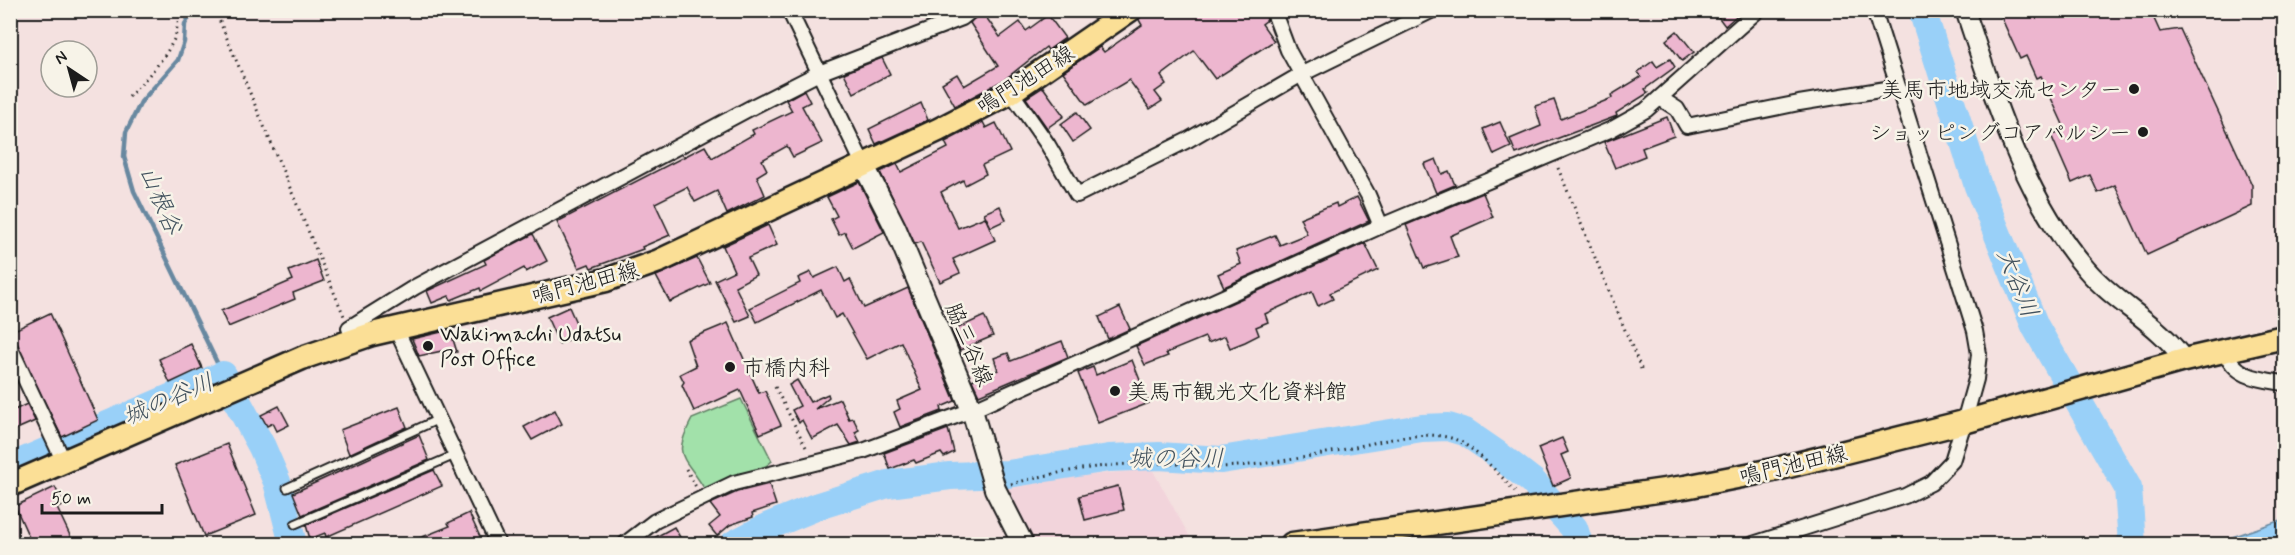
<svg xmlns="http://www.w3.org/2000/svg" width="2295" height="555" font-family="Mynerve,'Klee One',sans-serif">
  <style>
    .built { fill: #f2d4db }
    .green { fill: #a2e1aa; stroke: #5f7e63; stroke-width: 1.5 }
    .water { fill: #99d0f8; stroke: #6788a0; stroke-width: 1.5 }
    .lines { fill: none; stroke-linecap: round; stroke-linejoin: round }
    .stream { stroke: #6788a0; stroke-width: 4.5 }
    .river { stroke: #99d0f8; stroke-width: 28 }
    .building { fill: #edb6cf; stroke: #1c1c1c; stroke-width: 1.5 }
    .service-casing { stroke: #1c1c1c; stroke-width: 11 }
    .minor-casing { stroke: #1c1c1c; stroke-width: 18 }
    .tertiary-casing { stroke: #1c1c1c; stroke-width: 22 }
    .secondary-casing { stroke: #1c1c1c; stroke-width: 24 }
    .primary-casing { stroke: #1c1c1c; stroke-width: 27 }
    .path { stroke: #1c1c1c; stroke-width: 3; stroke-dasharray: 1.5 4.5; stroke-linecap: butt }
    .service { stroke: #f7f3e8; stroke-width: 7 }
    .minor { stroke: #f7f3e8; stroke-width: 14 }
    .tertiary { stroke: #f7f3e8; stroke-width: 18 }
    .secondary { stroke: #f7f3e8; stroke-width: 20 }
    .primary { stroke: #fbdf96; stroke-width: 22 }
    .poi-dot { fill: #1c1c1c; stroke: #f7f3e8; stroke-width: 2 }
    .labels { text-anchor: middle; stroke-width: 5; stroke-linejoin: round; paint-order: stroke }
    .street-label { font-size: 22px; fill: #1c1c1c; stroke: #f7f3e8 }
    .poi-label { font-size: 22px; fill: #1c1c1c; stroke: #f7f3e8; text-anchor: start }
    .water-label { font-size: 24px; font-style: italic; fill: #42525e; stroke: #f7f3e8 }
  </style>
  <rect width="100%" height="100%" fill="#f4e1e0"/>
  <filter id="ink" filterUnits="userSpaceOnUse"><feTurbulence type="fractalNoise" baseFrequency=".0167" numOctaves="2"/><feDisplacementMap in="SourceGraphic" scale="12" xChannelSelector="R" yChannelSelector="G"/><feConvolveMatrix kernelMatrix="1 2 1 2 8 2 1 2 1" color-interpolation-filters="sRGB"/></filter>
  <g filter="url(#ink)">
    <polygon class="built" points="1152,469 1191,539 1171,544 1031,544 1001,490 1069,477"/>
    <path class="green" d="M741,399L772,461L766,466L704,488C683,454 672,457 692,419Z"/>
    <polygon class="water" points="2284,519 2284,544 2212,544"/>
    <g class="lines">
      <polyline class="stream" points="194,10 185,24 184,42 178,60 141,102 126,132 124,157 134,191 223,375"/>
      <g class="river">
        <polyline points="1922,10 1978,186 2035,326 2128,488 2132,544"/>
        <polyline points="10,467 223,375 262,447 277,482 293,544"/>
        <polyline points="734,544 769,526 818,506 888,484 950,476 1008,474 1109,458 1159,456 1221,460 1422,428 1448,427 1465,432 1497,454 1532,481 1574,528 1579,544"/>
      </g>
    </g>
    <g class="building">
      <polygon points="981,10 1000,37 1020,22 1026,31 1048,15 1065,38 1048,50 1046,47 1004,80 955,106 942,83 957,74 964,86 998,66 970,23"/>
      <polygon points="1143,10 1264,10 1267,20 1262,24 1274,41 1215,79 1194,51 1161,76 1166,84 1155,92 1162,101 1150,109 1129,80 1087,105 1063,72 1100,47 1104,52 1142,25 1139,20"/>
      <polygon points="1713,10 1743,10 1725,26"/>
      <polygon points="1998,10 2150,10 2160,32 2180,29 2252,185 2252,206 2147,255 2115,185 2098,193 2090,175 2072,183 2051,135 2065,129 2041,76 2036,78 2026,56 2020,59"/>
      <polygon points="1677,31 1694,52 1682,61 1666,40"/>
      <polygon points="882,58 890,74 854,93 844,73"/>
      <polygon points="1670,59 1675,67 1645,89 1648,93 1616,113 1617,116 1516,154 1510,139 1541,126 1535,106 1554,100 1561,119 1612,98 1611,95 1641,77 1638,72 1653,61 1657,67"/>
      <polygon points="1043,87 1064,116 1047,128 1026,98"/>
      <polygon points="804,90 810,102 802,106 822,143 793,157 787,146 762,160 767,170 757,176 765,195 727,214 717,191 695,202 687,187 655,203 670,235 642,247 643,249 591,268 589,264 579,268 557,222 705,146 712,158 754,134 752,130 792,111 786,100"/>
      <polygon points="921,103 928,120 876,144 869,129"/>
      <polygon points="1077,112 1090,130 1073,142 1061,124"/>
      <polygon points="1667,117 1674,136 1642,148 1645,156 1615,168 1604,142"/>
      <polygon points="983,122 986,128 996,123 1010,152 982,165 986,174 965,185 963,180 941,192 958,228 985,217 995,240 953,259 960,273 940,282 921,242 915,244 880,172 897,164 901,172 948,148 945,142"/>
      <polygon points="1500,122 1511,147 1494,155 1483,129"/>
      <polygon points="1436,159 1442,174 1449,171 1455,185 1436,193 1424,164"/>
      <polygon points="859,182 884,232 853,248 845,232 839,235 831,219 837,216 827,197"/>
      <polygon points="1483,193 1493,217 1450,236 1458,257 1424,268 1406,225"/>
      <polygon points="1357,197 1369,221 1224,287 1218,274 1241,264 1236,251 1275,235 1280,245 1307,234 1300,218 1336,203 1337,207"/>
      <polygon points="1000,206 1006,220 991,227 984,213"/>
      <polygon points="768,225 777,245 748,258 756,275 735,286 750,316 736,322 715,280 734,271 723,246"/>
      <polygon points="533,234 547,261 526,272 524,268 481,291 480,288 451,300 449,296 432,303 427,291 486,264 484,260"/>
      <polygon points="1365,243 1378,270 1330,293 1333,299 1318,306 1312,292 1265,314 1268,322 1256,327 1259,335 1245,342 1230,348 1225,336 1208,343 1205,337 1166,353 1168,356 1145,365 1136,346"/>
      <polygon points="697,258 710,283 670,302 656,276"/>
      <polygon points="316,260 324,281 293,293 295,299 228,327 221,311 293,280 289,271"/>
      <polygon points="838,267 845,282 850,279 864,308 908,288 955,401 941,407 942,411 900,427 894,412 900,409 897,401 922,390 901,342 867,359 842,314 835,318 821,290 757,322 750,308 800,283 798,278 811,272 814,278"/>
      <polygon points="569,307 581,334 559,344 547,317"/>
      <polygon points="1120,307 1130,329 1108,339 1099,317"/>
      <polygon points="50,313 98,420 62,437 10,332"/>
      <polygon points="984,316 993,336 960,350 952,331"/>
      <polygon points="728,323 759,393 765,391 781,425 760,434 740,390 694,411 682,385 684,382 680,374 696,366 687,340"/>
      <polygon points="450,330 457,352 443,355 442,351 419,356 412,339"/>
      <polygon points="1062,341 1068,357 979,395 972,380 998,370 994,358 1008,353 1011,361"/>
      <polygon points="191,344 202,368 170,383 159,359"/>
      <polygon points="1132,360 1149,403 1098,423 1078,373 1093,367 1096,375"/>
      <polygon points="797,380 810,402 828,394 829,397 815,409 840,399 849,419 853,418 859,430 855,432 860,442 851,445 838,425 812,439 802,420 799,423 792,410 800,406 789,385"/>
      <polygon points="27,404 35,421 10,432 10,412"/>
      <polygon points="279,406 289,425 277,431 273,423 267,426 261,415"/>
      <polygon points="399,407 407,427 349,454 340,430"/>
      <polygon points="555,410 562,424 532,440 524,427"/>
      <polygon points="948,429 954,452 944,457 941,453 916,463 914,460 890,469 884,453"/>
      <polygon points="419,435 429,460 302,515 293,493"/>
      <polygon points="1562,438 1568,452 1561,455 1571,478 1553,486 1538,448"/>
      <polygon points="227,444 256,515 204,536 175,465"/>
      <polygon points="434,470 442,486 326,537 325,533 310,539 306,525"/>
      <polygon points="769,484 776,505 752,513 753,517 730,525 717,536 709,526 720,517 710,504 737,492"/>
      <polygon points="1118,486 1124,510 1085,520 1079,496"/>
      <polygon points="55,487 64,505 57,508 74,544 32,544 15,506"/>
      <polygon points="469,513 482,541 475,544 405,544 450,526 448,523"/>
      <polygon points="674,527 684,544 643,544"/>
    </g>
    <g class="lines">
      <defs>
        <g id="service">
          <polyline points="287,488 439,419"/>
          <polyline points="295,524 455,455"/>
        </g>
        <g id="minor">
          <polyline points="789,10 864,166"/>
          <polyline points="1273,10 1288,50 1368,195 1381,226"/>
          <polyline points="1011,92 1048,145 1077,195 1188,140 1300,75 1433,10"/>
          <polyline points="1660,98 1677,109 1687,126 1799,103 1898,87"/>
          <polyline points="395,327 498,544"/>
          <polyline points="355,340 349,328 415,287 754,106 819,73 962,18 972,10"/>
          <polyline points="10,347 64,462"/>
          <path d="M2225,350C2234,377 2258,379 2284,383"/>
          <polyline points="625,544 655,521 734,483 863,451 972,410 1381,226 1612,129 1646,110 1758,10"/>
          <polyline points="1753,544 1905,496 1931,483 1952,461 1964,422 1976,379 1979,354 1975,331 1874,10"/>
        </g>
        <path id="tertiary" d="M1965,10C1995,100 2024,198 2087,270C2116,304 2160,324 2184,360"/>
        <polyline id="secondary" points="864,166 895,227 972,410 995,489 1023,544"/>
        <g id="primary">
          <polyline points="10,485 302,358 372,334 606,280 659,261 938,130 1011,92 1130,10"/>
          <polyline points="1292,544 1685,487 1773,470 1964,422 2184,360 2284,337"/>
        </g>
      </defs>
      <use href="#service" class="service-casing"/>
      <use href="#minor" class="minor-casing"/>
      <use href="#tertiary" class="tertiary-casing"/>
      <use href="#secondary" class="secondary-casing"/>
      <use href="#primary" class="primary-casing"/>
      <g class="path">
        <polyline points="215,10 344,316"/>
        <path d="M129,97C144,80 163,62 173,41C179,31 175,21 182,10"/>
        <polyline points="1558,168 1642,371"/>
        <polyline points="775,387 808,451"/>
        <polyline points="686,469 696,487"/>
        <path d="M1011,484C1063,470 1119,461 1174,464C1186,464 1198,467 1210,467C1253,467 1299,459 1341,450C1372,444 1423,428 1454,439C1471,444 1504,478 1515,492"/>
      </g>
      <use href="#service" class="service"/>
      <use href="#minor" class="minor"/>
      <use href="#tertiary" class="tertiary"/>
      <use href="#secondary" class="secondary"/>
      <use href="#primary" class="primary"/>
    </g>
  </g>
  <g class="poi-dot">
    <circle cx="2134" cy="89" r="6"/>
    <circle cx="2143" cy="132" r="6"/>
    <circle cx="428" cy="346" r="6"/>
    <circle cx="730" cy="367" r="6"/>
    <circle cx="1115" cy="391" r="6"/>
  </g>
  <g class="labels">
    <g class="street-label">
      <text transform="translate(1025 79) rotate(-32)" y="8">鳴門池田線</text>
      <text transform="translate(585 282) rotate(-15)" y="8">鳴門池田線</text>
      <text transform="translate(970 344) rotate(67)" y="8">脇三谷線</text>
      <text transform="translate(1793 464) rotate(-13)" y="8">鳴門池田線</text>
    </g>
    <g class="poi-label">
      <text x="2122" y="97" text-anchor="end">美馬市地域交流センター</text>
      <text x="2131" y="140" text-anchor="end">ショッピングコアパルシー</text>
      <text x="440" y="341">Wakimachi Udatsu<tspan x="440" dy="25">Post Office</tspan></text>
      <text x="742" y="375">市橋内科</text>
      <text x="1127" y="399">美馬市観光文化資料館</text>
    </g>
    <g class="water-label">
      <text transform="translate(161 200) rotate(67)" y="8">山根谷</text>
      <text transform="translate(2018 283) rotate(68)" y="8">大谷川</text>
      <text transform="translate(168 399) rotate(-23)" y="8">城の谷川</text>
      <text x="1176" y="466">城の谷川</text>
    </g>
  </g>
  <rect width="2295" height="555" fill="none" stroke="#f7f3e8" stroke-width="36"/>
  <rect x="18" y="18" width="2259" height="519" fill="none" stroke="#1c1c1c" stroke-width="2" filter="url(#ink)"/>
  <g transform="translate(69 69) rotate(324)"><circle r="28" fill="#f7f3e8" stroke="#9f9d96" stroke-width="1.5"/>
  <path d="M0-4.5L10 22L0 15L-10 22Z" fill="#1c1c1c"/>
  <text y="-9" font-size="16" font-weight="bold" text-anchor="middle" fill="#1c1c1c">N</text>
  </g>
  <path d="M42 504v9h120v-9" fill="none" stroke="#1c1c1c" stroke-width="3"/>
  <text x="51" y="504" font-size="18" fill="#1c1c1c" stroke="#f7f3e8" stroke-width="4.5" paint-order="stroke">50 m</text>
</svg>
